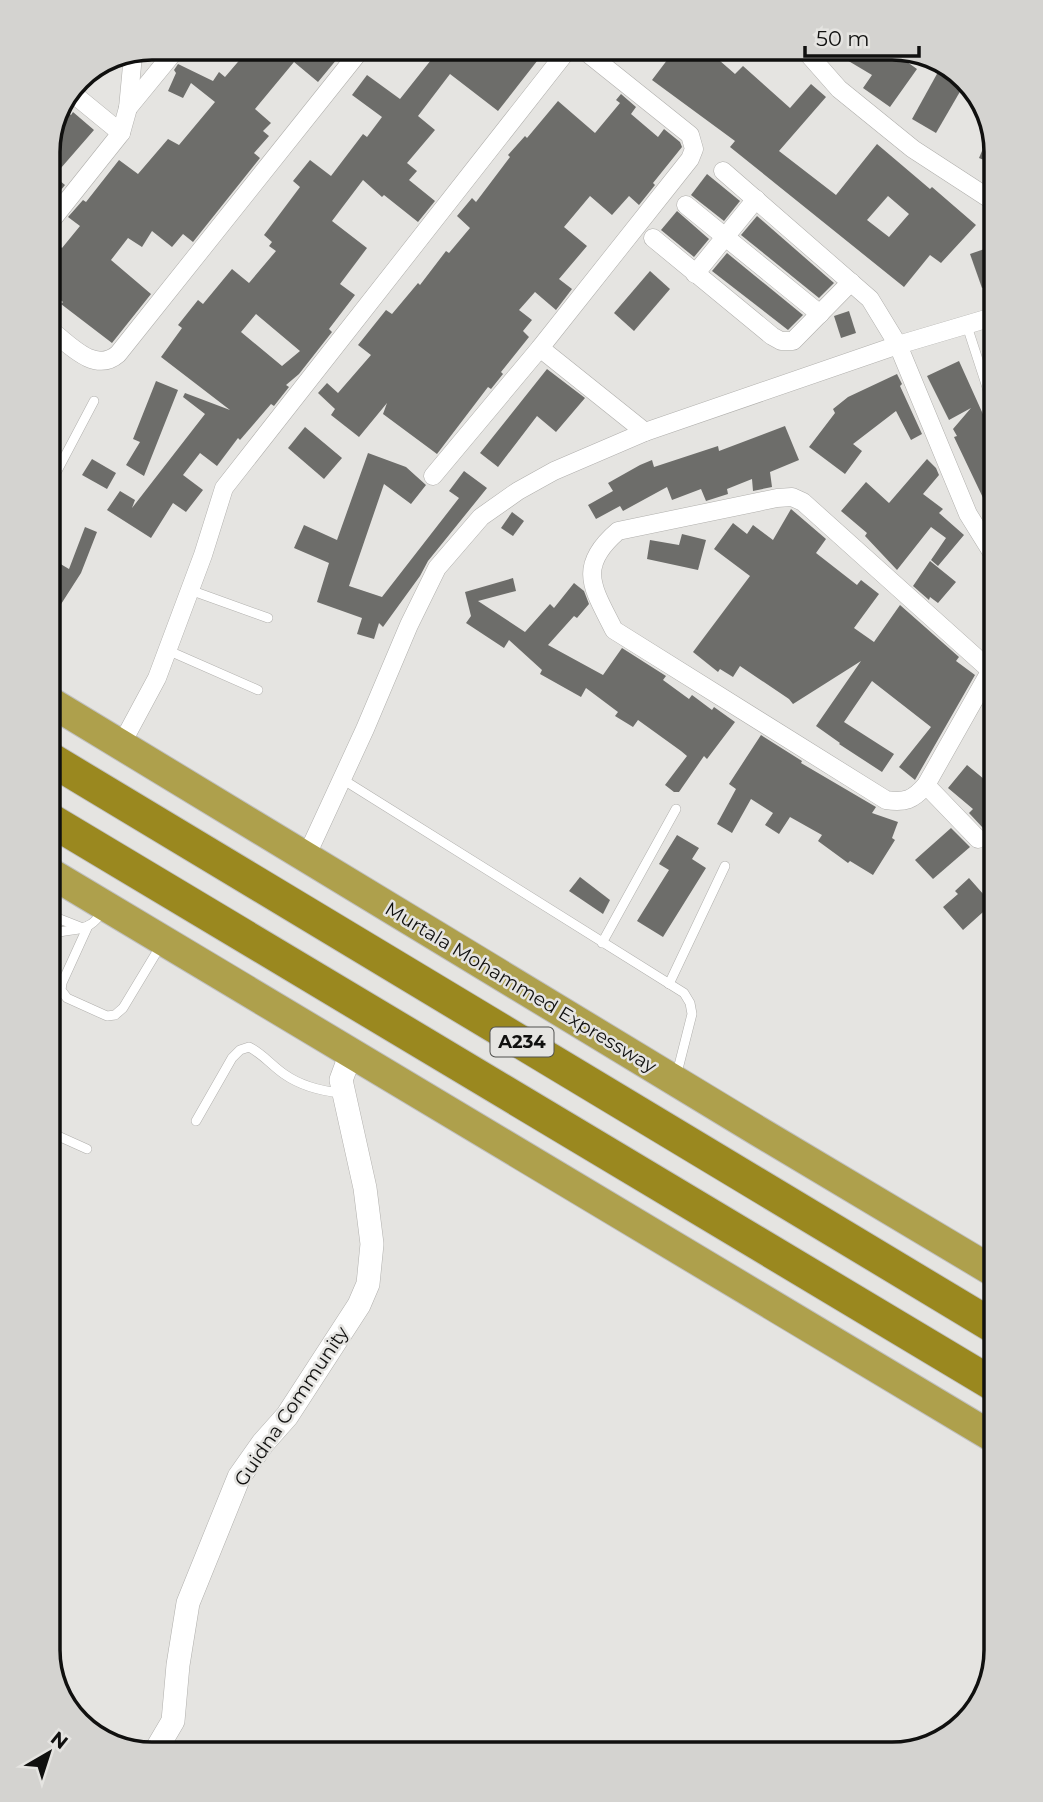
<svg xmlns="http://www.w3.org/2000/svg" width="1043" height="1802" font-family="Montserrat,sans-serif">
  <style>
    .building { fill: #6d6d6a; fill-rule: evenodd }
    .lines { fill: none; stroke-linecap: round; stroke-linejoin: round }
    .service-casing { stroke: #b0afac; stroke-width: 10 }
    .minor-casing { stroke: #b0afac; stroke-width: 19 }
    .tertiary-casing { stroke: #b0afac; stroke-width: 24 }
    .trunk-casing { stroke: #c1c1c1; stroke-width: 32 }
    .motorway-casing { stroke: #c1c1c1; stroke-width: 35 }
    .service { stroke: #fff; stroke-width: 9 }
    .minor { stroke: #fff; stroke-width: 18 }
    .tertiary { stroke: #fff; stroke-width: 23 }
    .trunk { stroke: #aea04c; stroke-width: 30 }
    .motorway { stroke: #9a881f; stroke-width: 33 }
    .labels { text-anchor: middle; stroke-width: 5; stroke-linejoin: round; paint-order: stroke }
    .shield { fill: #e5e4e1; stroke: #50504e; stroke-width: 2 }
    .shield-label { font-size: 18px; font-weight: bold; fill: #10100f }
    .street-label { font-size: 19px; fill: #10100f; stroke: #e5e4e1 }
    .rim { fill: none; stroke: #10100f; stroke-width: 3.5 }
  </style>
  <rect width="100%" height="100%" fill="#e5e4e1"/>
  <g class="building">
    <polygon points="232,47 272,47 281,55 286,47 347,47 318,82 294,62 255,109 271,123 263,131 269,136 254,153 260,158 193,242 183,234 172,247 152,231 142,247 128,238 111,260 151,294 112,343 61,304 63,302 47,290 47,237 62,248 80,226 68,217 83,200 86,202 119,160 138,174 168,139 179,145 215,102 191,83 183,98 168,91 176,73 174,70 178,64 213,81 219,72 225,77 243,56"/>
    <path d="M415,47H548L498,111L450,74L418,116L435,130L407,163L417,171L409,180L435,201L418,222L384,195L382,197L363,180L332,221L367,248L340,284L355,295L329,329L332,332L299,374L286,385L289,387L274,406L271,404L240,440L238,438L217,466L200,453L183,475L203,490L186,512L173,503L151,538L107,510L120,491L135,500L132,508L205,414L183,397L185,393L230,410L161,357L182,328L178,325L198,300L203,304L232,269L249,283L276,251L269,246L272,242L264,235L300,187L293,181L310,160L331,176L363,134L367,137L382,117L352,95L367,75L400,99L431,60ZM256,314L300,351L282,366L241,332Z"/>
    <path d="M677,47H704L735,74L743,66L790,108L811,84L826,97L779,151L836,195L877,144L930,189L932,187L976,225L941,263L930,255L904,287L730,147L735,141L652,80ZM888,196L909,214L889,237L867,220Z"/>
    <polygon points="825,47 886,47 917,69 890,107 863,88 872,75"/>
    <polygon points="943,63 950,65 965,83 936,133 912,119"/>
    <polygon points="621,94 636,107 631,114 658,137 664,129 680,142 682,147 653,183 655,185 639,205 629,196 612,215 590,196 564,227 587,246 559,279 572,289 556,310 535,292 519,310 532,320 523,331 529,337 501,372 503,374 491,389 488,387 437,454 383,414 387,403 359,437 331,415 335,409 318,393 327,383 338,393 371,355 358,345 386,310 392,314 418,283 420,285 446,251 449,253 470,228 457,216 472,198 476,202 510,157 508,155 525,136 527,138 558,101 595,133 620,103 616,100"/>
    <polygon points="64,109 71,115 73,112 94,130 54,176 65,185 47,207 47,145"/>
    <polygon points="991,130 996,152 996,165 979,158"/>
    <polygon points="707,174 740,201 724,221 691,195"/>
    <polygon points="677,211 709,239 694,257 661,230"/>
    <polygon points="757,216 834,283 819,298 741,235"/>
    <polygon points="996,245 996,283 982,288 970,254"/>
    <polygon points="727,253 803,315 788,330 712,271"/>
    <polygon points="650,271 670,289 634,331 614,313"/>
    <polygon points="849,311 856,333 841,338 834,316"/>
    <polygon points="959,361 996,443 996,525 954,437 957,436 953,429 971,408 949,420 927,376"/>
    <polygon points="547,369 585,398 556,432 537,416 498,467 480,453"/>
    <polygon points="897,374 902,384 900,386 922,434 911,440 896,411 853,444 862,451 845,474 809,447 835,413 833,409 848,397"/>
    <polygon points="156,381 178,390 144,476 126,465 140,442 133,439"/>
    <polygon points="785,426 799,460 770,472 772,487 753,491 752,479 727,489 728,494 706,501 701,489 672,500 667,487 623,511 620,506 596,519 588,505 613,491 608,483 640,465 652,460 654,467 718,446 719,451"/>
    <polygon points="305,427 342,458 324,479 288,448"/>
    <polygon points="368,453 406,467 426,485 411,504 384,484 349,586 382,597 459,498 449,491 464,471 487,488 428,561 420,576 383,627 379,623 374,639 357,634 362,618 317,602 329,563 294,548 304,525 337,540"/>
    <polygon points="92,459 116,473 107,489 82,475"/>
    <polygon points="927,459 936,468 939,475 923,494 943,509 939,513 964,535 938,566 931,560 946,538 931,527 897,570 865,536 867,533 841,511 866,482 889,503"/>
    <polygon points="791,509 826,539 816,553 857,585 861,580 879,594 854,628 874,642 900,605 959,657 956,661 975,675 915,780 899,767 931,727 872,681 844,722 894,754 882,772 839,744 840,743 816,726 861,661 793,704 789,699 740,666 733,677 720,669 718,672 693,652 750,576 714,549 733,523 747,534 753,525 773,540"/>
    <polygon points="512,512 524,521 513,536 501,528"/>
    <polygon points="85,527 97,532 81,573 47,626 47,556 69,569"/>
    <polygon points="682,534 706,540 698,570 647,559 650,540 679,545"/>
    <polygon points="930,561 956,582 938,603 930,597 929,600 913,586"/>
    <polygon points="513,578 516,591 478,601 525,632 550,604 554,608 574,583 584,591 589,604 577,618 574,616 548,645 603,675 622,648 666,676 663,680 689,699 692,695 712,710 714,707 735,722 707,759 704,756 679,792 674,792 665,785 687,756 681,751 638,720 633,727 615,716 618,712 586,688 581,697 540,674 542,670 509,640 504,648 466,623 471,616 465,592"/>
    <polygon points="761,735 802,761 801,763 876,807 872,813 898,822 892,838 895,840 873,875 850,861 848,863 818,841 822,835 790,817 779,834 765,825 773,813 751,799 732,833 717,824 736,789 729,784"/>
    <polygon points="967,765 996,789 996,811 983,828 969,813 973,809 948,788"/>
    <polygon points="951,828 970,847 933,879 915,860"/>
    <polygon points="677,835 699,848 692,859 706,868 663,937 637,921 669,870 659,864"/>
    <polygon points="580,877 610,900 603,914 569,891"/>
    <polygon points="969,878 992,904 963,930 943,907 958,894 955,891"/>
  </g>
  <g class="lines">
    <defs>
      <g id="service">
        <polyline points="967,326 996,415"/>
        <polyline points="47,490 94,401"/>
        <polyline points="190,590 268,618"/>
        <polyline points="167,650 258,690"/>
        <polyline points="342,779 684,993 690,1003 692,1014 676,1077"/>
        <polyline points="47,914 80,927"/>
        <polyline points="88,926 62,983 61,990 67,998 107,1016 115,1015 123,1008 161,945"/>
        <path d="M47,939C60,926 77,934 91,924C96,921 100,915 103,911"/>
        <polyline points="602,943 676,809"/>
        <polyline points="669,984 725,866"/>
        <path d="M196,1121L232,1058L240,1050L249,1047C263,1054 271,1065 284,1074C301,1086 321,1091 341,1093"/>
        <polyline points="47,1131 87,1149"/>
      </g>
      <g id="minor">
        <polyline points="802,47 839,89 913,149 996,203"/>
        <polyline points="71,92 121,133"/>
        <polyline points="128,108 133,55"/>
        <polyline points="723,171 870,299 898,345 968,514 996,559"/>
        <polyline points="686,205 820,314"/>
        <polyline points="47,226 121,133 128,108 178,47"/>
        <polyline points="653,238 772,336 781,341 793,341 851,282"/>
        <polyline points="695,274 756,199"/>
        <path d="M47,327C67,342 94,375 118,354L363,47"/>
        <polyline points="540,348 645,432"/>
        <polyline points="433,476 540,348 690,159 694,149 690,135 580,47"/>
        <path d="M990,670L803,502L792,497L777,498L618,531C576,567 593,588 614,630L886,800C905,803 913,800 926,785L996,661"/>
        <polyline points="121,745 157,678 203,555 224,488 570,47"/>
        <polyline points="926,785 978,839"/>
        <polyline points="306,857 365,729 409,625 437,568 481,517 518,491 554,471 645,432 898,345 996,316"/>
      </g>
      <polyline id="tertiary" points="153,1755 173,1721 178,1665 188,1603 239,1477 263,1443 287,1416 359,1305 368,1284 372,1244 365,1188 341,1080 351,1053"/>
      <g id="trunk">
        <polyline points="47,700 758,1131 996,1273"/>
        <polyline points="47,871 996,1439"/>
      </g>
      <g id="motorway">
        <polyline points="47,757 996,1328"/>
        <polyline points="47,818 996,1386"/>
      </g>
    </defs>
    <use href="#service" class="service-casing"/>
    <use href="#minor" class="minor-casing"/>
    <use href="#tertiary" class="tertiary-casing"/>
    <use href="#trunk" class="trunk-casing"/>
    <use href="#motorway" class="motorway-casing"/>
    <use href="#service" class="service"/>
    <use href="#minor" class="minor"/>
    <use href="#tertiary" class="tertiary"/>
    <use href="#trunk" class="trunk"/>
    <use href="#motorway" class="motorway"/>
  </g>
  <g class="labels">
    <rect class="shield" x="490.5" y="1027.5" width="63" height="29" rx="5"/>
    <g class="shield-label">
      <text x="522" y="1048">A234</text>
    </g>
    <g class="street-label">
      <text transform="translate(521 987) rotate(31)" y="7">Murtala Mohammed Expressway</text>
      <text transform="translate(291 1406) rotate(-56)" y="7">Guidna Community</text>
    </g>
  </g>
  <path d="M0 0H1043V1802H0ZM152 60H892A92 92 0 0 1 984 152V1650A92 92 0 0 1 892 1742H152A92 92 0 0 1 60 1650V152A92 92 0 0 1 152 60Z" fill="#d4d3d0" fill-rule="evenodd"/>
  <path class="rim" d="M152 60H892A92 92 0 0 1 984 152V1650A92 92 0 0 1 892 1742H152A92 92 0 0 1 60 1650V152A92 92 0 0 1 152 60Z"/>
  <g transform="translate(49 1753) rotate(39)" stroke="#e5e4e1" stroke-width="5" paint-order="stroke">
  <path d="M0-5L12 26L0 18L-12 26Z" fill="#10100f"/>
  <text y="-10" font-size="19" font-weight="bold" text-anchor="middle" fill="#10100f">N</text>
  </g>
  <path d="M805 46v10h114v-10" fill="none" stroke="#10100f" stroke-width="3.5"/>
  <text x="816" y="46" font-size="21" fill="#10100f" stroke="#e5e4e1" stroke-width="5" paint-order="stroke">50 m</text>
</svg>
